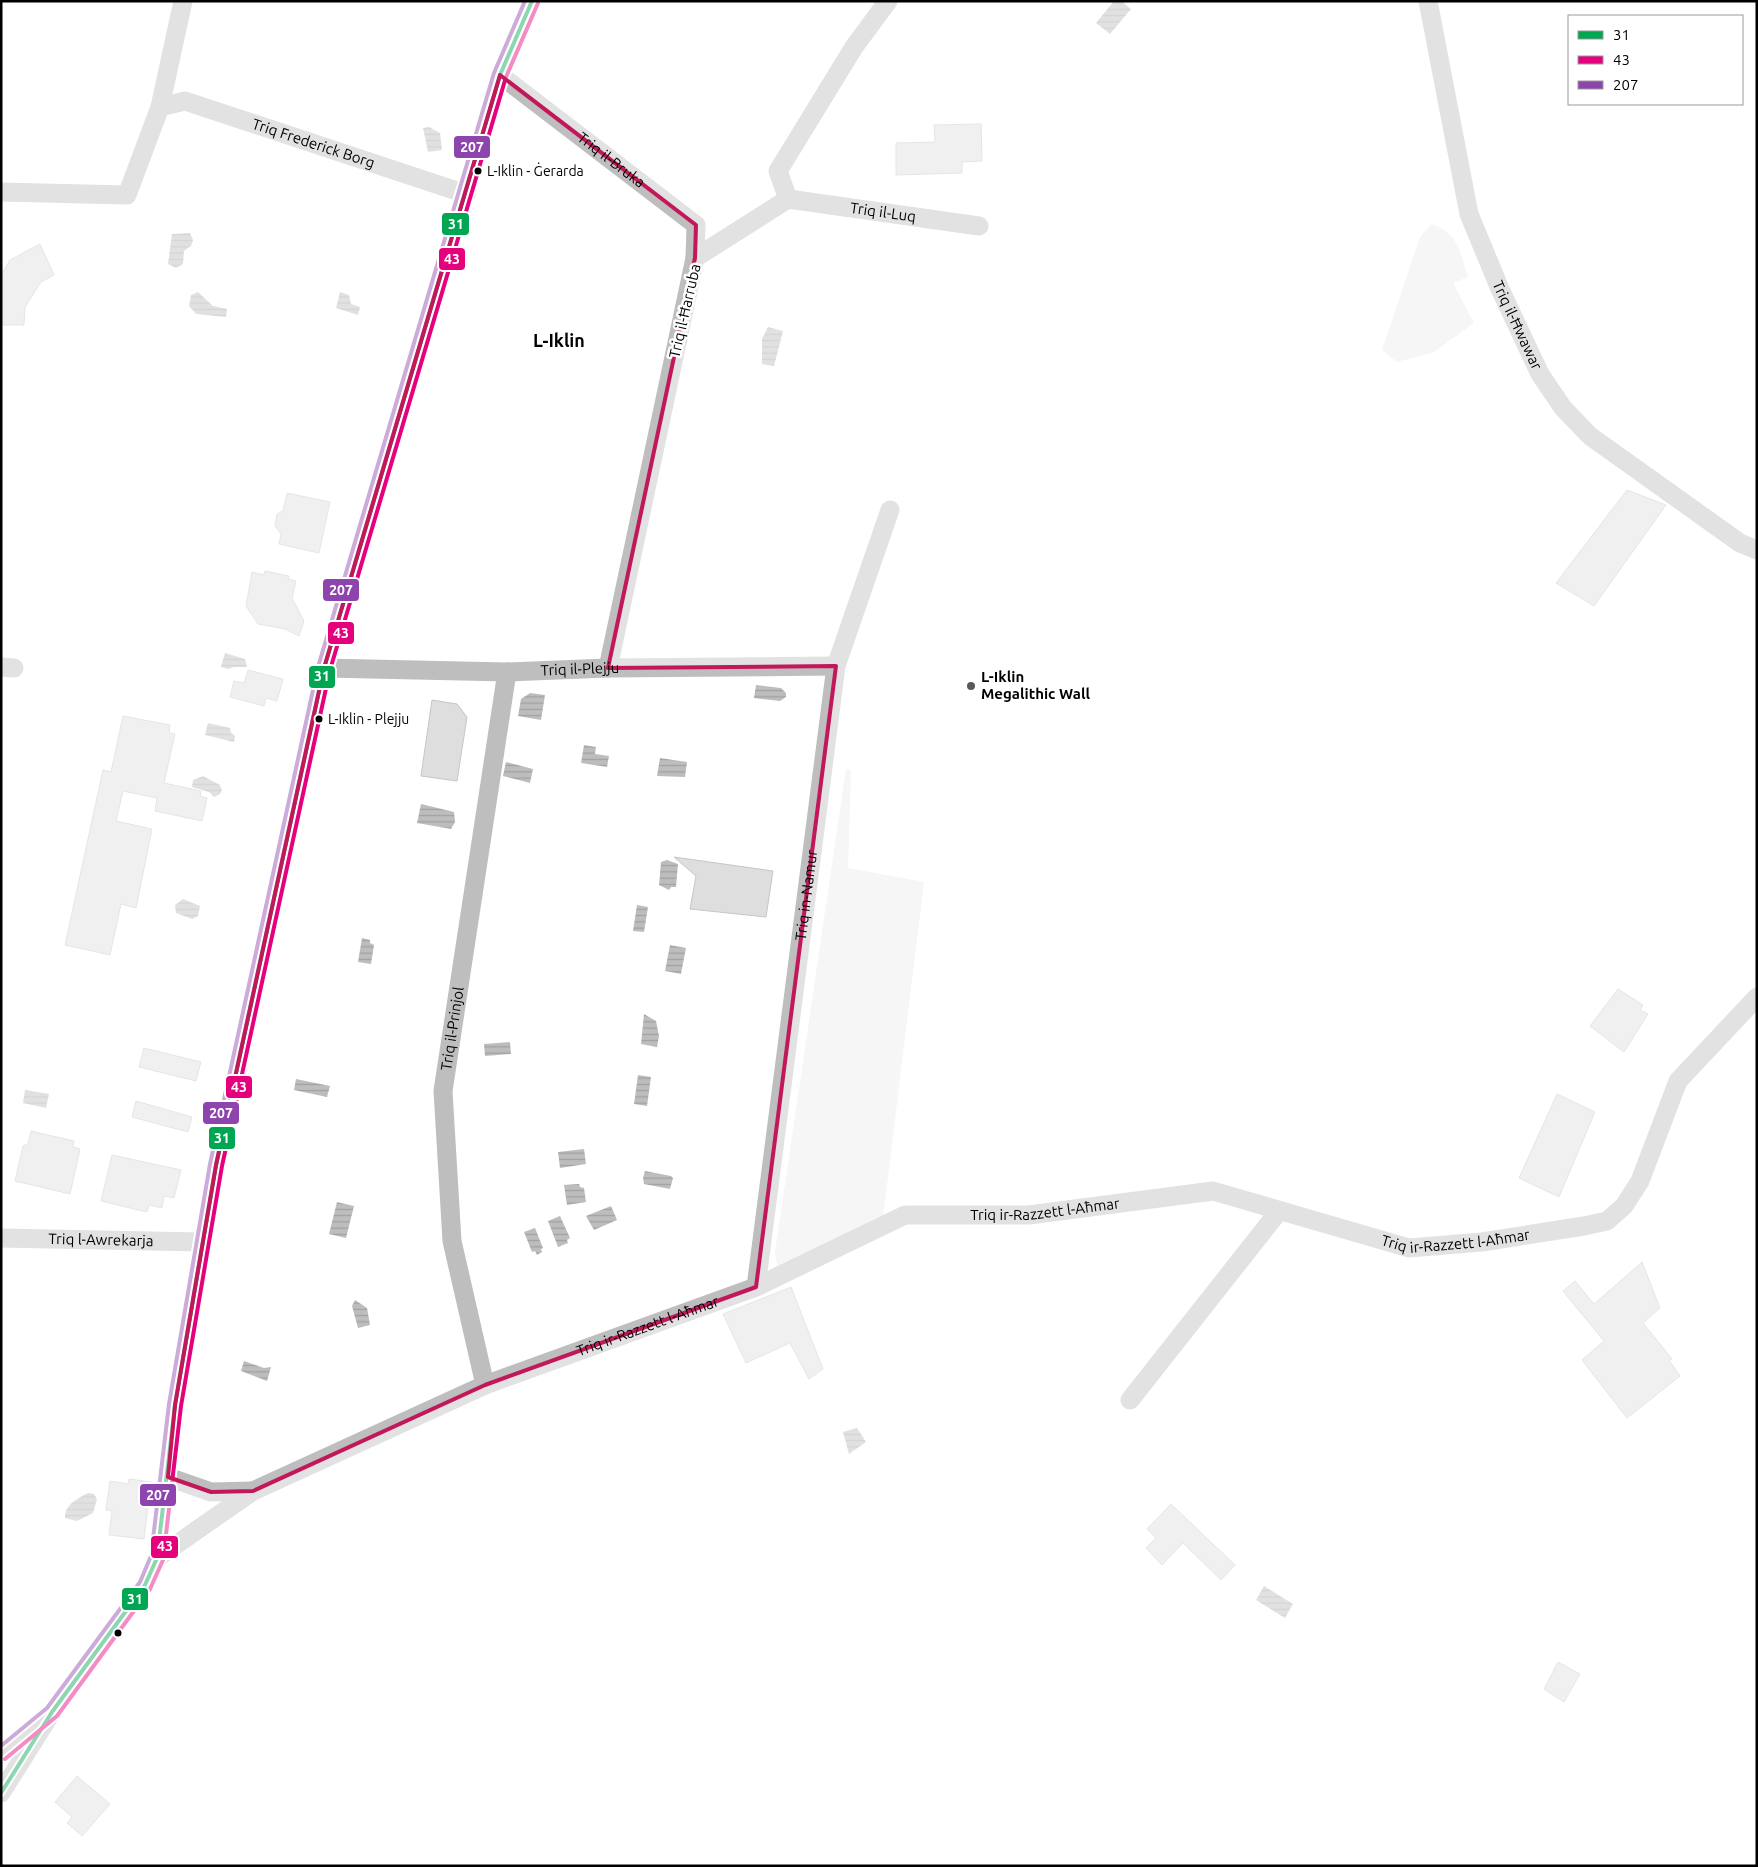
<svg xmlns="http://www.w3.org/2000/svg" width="1758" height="1867" font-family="Ubuntu,sans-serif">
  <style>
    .grass { fill: #ebebeb }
    .water { fill: url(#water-rules) }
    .building { fill: #dedede; stroke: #c6c6c6 }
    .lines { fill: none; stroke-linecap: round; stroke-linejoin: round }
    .minor { stroke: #bebebe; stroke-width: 19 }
    .bus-1-casing { stroke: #fff; stroke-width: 8 }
    .bus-2-casing { stroke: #fff; stroke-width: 8 }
    .bus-3-casing { stroke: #fff; stroke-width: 8 }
    .bus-1 { stroke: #00a651; stroke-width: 4 }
    .bus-2 { stroke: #e5007d; stroke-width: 4 }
    .bus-3 { stroke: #8e44ad; stroke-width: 4 }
    .marked { fill: none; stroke: #c2185b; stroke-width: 4; stroke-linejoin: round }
    .bus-dot { fill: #000; stroke: #fff; stroke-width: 2 }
    .poi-dot { fill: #595959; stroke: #fff; stroke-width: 2 }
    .labels { text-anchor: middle; stroke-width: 5; stroke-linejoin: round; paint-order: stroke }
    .bus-label { font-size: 14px; fill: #000; stroke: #fff; text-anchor: start }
    .street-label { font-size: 15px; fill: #000; stroke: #fff }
    .poi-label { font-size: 15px; font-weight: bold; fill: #000; stroke: #fff; text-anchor: start }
    .quarter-label { font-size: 18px; font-weight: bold; fill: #000; stroke: #fff }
    .line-badge { stroke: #fff; stroke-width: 2 }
    .badge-label { font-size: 14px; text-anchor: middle; font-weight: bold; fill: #fff }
  </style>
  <defs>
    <pattern id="water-rules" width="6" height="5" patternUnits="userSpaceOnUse" patternTransform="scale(1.25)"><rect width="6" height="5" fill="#bdbdbd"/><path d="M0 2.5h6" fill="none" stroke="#a1a1a1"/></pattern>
  </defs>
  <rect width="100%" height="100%" fill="#fff"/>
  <g class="grass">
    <path d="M1432,224C1459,234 1460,252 1468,277L1453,283L1474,323L1434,352L1397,362L1382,350L1420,237Z"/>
    <polygon points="846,769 851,770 848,868 924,882 883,1218 874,1219 778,1271 775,1252"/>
  </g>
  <g class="water">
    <polygon points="1114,1 1121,1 1131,9 1110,34 1096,23"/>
    <polygon points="429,127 440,133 442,150 428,152 423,128"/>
    <polygon points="190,233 193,240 191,246 184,251 183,264 176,268 168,264 172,234"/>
    <polygon points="198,292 213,306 227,309 226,317 196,314 189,306 191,295"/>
    <polygon points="340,292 349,295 351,304 360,307 358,315 336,308"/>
    <polygon points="768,327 783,331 774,366 762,364 762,339"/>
    <polygon points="225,653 245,659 247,667 234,667 228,669 221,667"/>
    <polygon points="756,685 781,688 786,693 786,697 780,701 754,698"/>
    <polygon points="530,693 545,695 541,720 518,716 521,699"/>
    <polygon points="208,723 230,728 231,733 235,736 234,742 205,735"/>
    <polygon points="584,745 596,747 595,754 609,756 607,767 581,763"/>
    <polygon points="660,758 687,762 685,777 657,776"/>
    <polygon points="506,762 533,769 530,783 503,776"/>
    <polygon points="203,776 220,785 222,790 220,794 214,797 209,792 192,787 193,780"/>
    <polygon points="421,804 454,812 455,822 451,829 417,823"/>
    <polygon points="667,860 678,864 676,887 671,887 669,890 659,885 661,862"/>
    <polygon points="183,899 200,906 198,916 192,919 176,913 175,905"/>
    <polygon points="637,905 648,907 644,932 633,931"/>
    <polygon points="362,938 370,940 370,943 374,945 371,964 358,962"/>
    <polygon points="670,945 686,948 681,974 665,971"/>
    <polygon points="644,1014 656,1021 659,1036 657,1047 641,1044"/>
    <polygon points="510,1042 511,1054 485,1056 484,1044"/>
    <polygon points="638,1075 651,1077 647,1106 634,1104"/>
    <polygon points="296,1079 330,1086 327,1097 294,1090"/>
    <polygon points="25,1090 49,1094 46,1108 23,1103"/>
    <polygon points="584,1149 586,1164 560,1168 558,1152"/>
    <polygon points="645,1171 671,1176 673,1178 670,1189 644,1184 643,1178"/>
    <polygon points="579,1184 580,1187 584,1188 586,1202 567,1205 564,1185"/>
    <polygon points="337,1202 354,1206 346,1238 329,1234"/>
    <polygon points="611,1206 617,1220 594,1230 586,1216"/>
    <polygon points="560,1216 570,1238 567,1240 568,1243 558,1247 548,1221"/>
    <polygon points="535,1228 543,1248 541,1249 542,1252 537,1255 535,1251 532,1252 524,1232"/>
    <polygon points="355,1300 367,1308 370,1325 358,1328 352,1306"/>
    <polygon points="244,1361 264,1368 271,1367 267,1381 241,1371"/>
    <polygon points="857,1428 866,1442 849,1454 843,1432"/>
    <path d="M88,1493L94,1494L97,1499L93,1513L77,1521L65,1518C64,1505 78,1498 88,1493Z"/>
    <polygon points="1264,1586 1293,1604 1285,1618 1256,1600"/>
  </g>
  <g class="building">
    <polygon points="981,124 982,161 962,162 962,173 896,175 896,143 935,142 934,125"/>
    <polygon points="40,244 54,275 41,282 25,307 24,325 1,325 1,275 10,260"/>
    <polygon points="1627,490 1666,505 1594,606 1556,583"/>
    <polygon points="287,493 330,502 319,553 279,544 281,534 275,526 277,514 283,511"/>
    <polygon points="265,571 289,576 288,579 296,581 292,598 304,621 299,636 285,629 258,624 246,606 252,572 264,575"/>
    <polygon points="248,670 283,679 277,701 266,698 264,706 230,697 234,681 244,683"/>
    <polygon points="432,700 457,704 467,717 457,781 421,776"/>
    <polygon points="123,716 170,725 169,733 175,734 164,783 201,791 200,796 207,798 202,821 155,811 157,798 123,791 116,821 152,829 136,908 121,904 110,955 65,945 103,770 111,772"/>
    <polygon points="674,857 773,871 766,917 690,909 696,876"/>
    <polygon points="1618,989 1643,1005 1640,1010 1648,1014 1624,1052 1590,1026"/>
    <polygon points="144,1048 201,1062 196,1081 139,1067"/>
    <polygon points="1557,1094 1595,1112 1559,1197 1519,1178"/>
    <polygon points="136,1101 192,1117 188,1132 132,1117"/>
    <polygon points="31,1131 74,1141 73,1147 80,1149 70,1194 15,1181 23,1146 28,1144"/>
    <polygon points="112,1155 181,1170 174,1198 164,1196 162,1208 149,1205 147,1212 101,1201"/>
    <polygon points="1642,1262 1660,1308 1643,1323 1672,1359 1669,1360 1680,1376 1627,1418 1582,1360 1604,1341 1563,1291 1575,1281 1594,1304"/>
    <polygon points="791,1287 823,1369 809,1379 790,1343 746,1363 723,1314"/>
    <polygon points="129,1479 151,1482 144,1539 109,1535 112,1511 106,1510 110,1481 128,1484"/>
    <polygon points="1171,1504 1235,1565 1221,1580 1183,1543 1162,1565 1146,1548 1156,1538 1147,1529"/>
    <polygon points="1558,1662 1580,1674 1564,1702 1544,1689"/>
    <polygon points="77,1776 110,1804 82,1836 67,1823 72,1817 55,1802"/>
  </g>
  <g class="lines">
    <g class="minor">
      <path id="s1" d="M1428,1L1469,214L1500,289L1540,374L1563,408L1590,436L1740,543L1757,550"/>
      <path id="s2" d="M500,75L696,225L695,258L608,668"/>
      <path id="s3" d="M160,107L185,101L466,194"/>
      <polyline points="1,192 127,195 160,107 183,1"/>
      <path id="s4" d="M788,199L979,226"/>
      <polyline points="695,258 788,199 778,171 854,47 888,1"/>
      <polyline points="1,667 14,668"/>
      <path id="s5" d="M324,668L507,672L608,668L836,666"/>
      <path id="s6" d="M1,1238L202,1242"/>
      <path id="s7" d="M756,1287L836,666L890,510"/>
      <path id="s8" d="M485,1385L452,1241L443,1091L507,672"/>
      <polyline points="1130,1400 1279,1211"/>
      <polyline points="168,1477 211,1492 253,1491"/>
      <path id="s9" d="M157,1558L253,1491L310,1465L485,1385L756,1287L905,1215H1029L1213,1191L1409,1248L1482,1242L1584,1226L1607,1221L1624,1206L1640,1181L1678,1081L1757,997"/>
      <polyline points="1,1754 39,1723"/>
      <polyline points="1,1793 52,1712 145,1585 157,1558 175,1405 216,1165 324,668 500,75 532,1"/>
    </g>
    <defs>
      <polyline id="bus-1" points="1,1793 52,1712 145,1585 157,1558 175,1405 216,1165 324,668 500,75 532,1"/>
      <polyline id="bus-2" points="5,1759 57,1716 150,1589 163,1560 181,1406 222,1166 330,670 506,77 538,3"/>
      <polyline id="bus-3" points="1,1746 47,1708 140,1582 151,1556 169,1404 210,1164 318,667 494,73 525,1"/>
    </defs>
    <use href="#bus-1" class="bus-1-casing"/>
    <use href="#bus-2" class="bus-2-casing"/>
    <use href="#bus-3" class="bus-3-casing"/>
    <use href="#bus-1" class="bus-1"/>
    <use href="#bus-2" class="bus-2"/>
    <use href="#bus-3" class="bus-3"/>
  </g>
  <path d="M0 0H1758V1867H0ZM500,75L696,225L695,258L608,668L836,666L756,1287L485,1385L253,1491L211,1492L168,1477L175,1405L216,1165L324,668Z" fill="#fff" fill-opacity=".55" fill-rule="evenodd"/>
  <path class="marked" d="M500,75L696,225L695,258L608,668L836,666L756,1287L485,1385L253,1491L211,1492L168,1477L175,1405L216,1165L324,668Z"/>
  <g class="bus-dot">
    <circle cx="478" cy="171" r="4.5"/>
    <circle cx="319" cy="719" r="4.5"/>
    <circle cx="118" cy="1633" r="4.5"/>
  </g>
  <circle class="poi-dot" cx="971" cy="686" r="5"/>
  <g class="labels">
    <g class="bus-label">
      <text x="487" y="176">L-Iklin - Ġerarda</text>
      <text x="328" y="724">L-Iklin - Plejju</text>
    </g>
    <g class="street-label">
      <text dy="5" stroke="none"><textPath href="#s3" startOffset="161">Triq Frederick Borg</textPath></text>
      <text dy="5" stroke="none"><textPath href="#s2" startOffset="140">Triq il-Bruka</textPath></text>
      <text dy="5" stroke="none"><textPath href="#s4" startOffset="96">Triq il-Luq</textPath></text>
      <text transform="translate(685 311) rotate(-77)" y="5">Triq il-Ħarruba</text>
      <text dy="5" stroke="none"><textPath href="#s1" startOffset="338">Triq il-Ħwawar</textPath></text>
      <text dy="5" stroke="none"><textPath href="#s5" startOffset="256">Triq il-Plejju</textPath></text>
      <text dy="5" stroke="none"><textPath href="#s7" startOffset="395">Triq in-Namur</textPath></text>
      <text dy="5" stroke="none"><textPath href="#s8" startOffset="361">Triq il-Prinjol</textPath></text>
      <text dy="5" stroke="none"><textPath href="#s9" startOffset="966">Triq ir-Razzett l-Aħmar</textPath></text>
      <text dy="5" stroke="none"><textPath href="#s9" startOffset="1386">Triq ir-Razzett l-Aħmar</textPath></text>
      <text dy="5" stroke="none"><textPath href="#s6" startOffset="100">Triq l-Awrekarja</textPath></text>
      <text dy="5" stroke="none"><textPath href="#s9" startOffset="545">Triq ir-Razzett l-Aħmar</textPath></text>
    </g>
    <g class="poi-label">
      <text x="981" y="682">L-Iklin<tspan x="981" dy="17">Megalithic Wall</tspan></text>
    </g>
    <g class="quarter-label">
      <text x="559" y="347">L-Iklin</text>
    </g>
  </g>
  <g class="line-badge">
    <rect x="453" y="135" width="38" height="24" rx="5" fill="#8e44ad"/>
    <rect x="441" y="212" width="29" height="24" rx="5" fill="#00a651"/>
    <rect x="438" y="247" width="28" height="24" rx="5" fill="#e5007d"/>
    <rect x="322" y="578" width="38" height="24" rx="5" fill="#8e44ad"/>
    <rect x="327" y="621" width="28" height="24" rx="5" fill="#e5007d"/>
    <rect x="308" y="665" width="28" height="24" rx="5" fill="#00a651"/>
    <rect x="225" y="1075" width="28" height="24" rx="5" fill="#e5007d"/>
    <rect x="202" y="1101" width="38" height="24" rx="5" fill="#8e44ad"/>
    <rect x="208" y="1126" width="28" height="24" rx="5" fill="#00a651"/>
    <rect x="139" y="1483" width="38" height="24" rx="5" fill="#8e44ad"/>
    <rect x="150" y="1535" width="29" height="24" rx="5" fill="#e5007d"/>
    <rect x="121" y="1587" width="28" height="24" rx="5" fill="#00a651"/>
  </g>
  <g class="badge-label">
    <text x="472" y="152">207</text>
    <text x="456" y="229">31</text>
    <text x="452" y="264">43</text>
    <text x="341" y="595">207</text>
    <text x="341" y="638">43</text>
    <text x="322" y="681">31</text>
    <text x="239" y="1092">43</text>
    <text x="221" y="1118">207</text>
    <text x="222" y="1143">31</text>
    <text x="158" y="1500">207</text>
    <text x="165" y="1551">43</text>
    <text x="135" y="1604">31</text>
  </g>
  <rect width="1758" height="1867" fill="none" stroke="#000000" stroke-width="5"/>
  <rect x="1568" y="15" width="175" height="90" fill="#ffffff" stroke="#999999"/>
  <rect x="1578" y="31" width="25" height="8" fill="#00a651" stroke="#999999"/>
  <text x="1613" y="40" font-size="15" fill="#000000">31</text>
  <rect x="1578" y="56" width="25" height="8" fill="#e5007d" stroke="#999999"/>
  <text x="1613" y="65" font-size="15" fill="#000000">43</text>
  <rect x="1578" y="81" width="25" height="8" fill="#8e44ad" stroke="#999999"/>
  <text x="1613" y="90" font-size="15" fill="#000000">207</text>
</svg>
